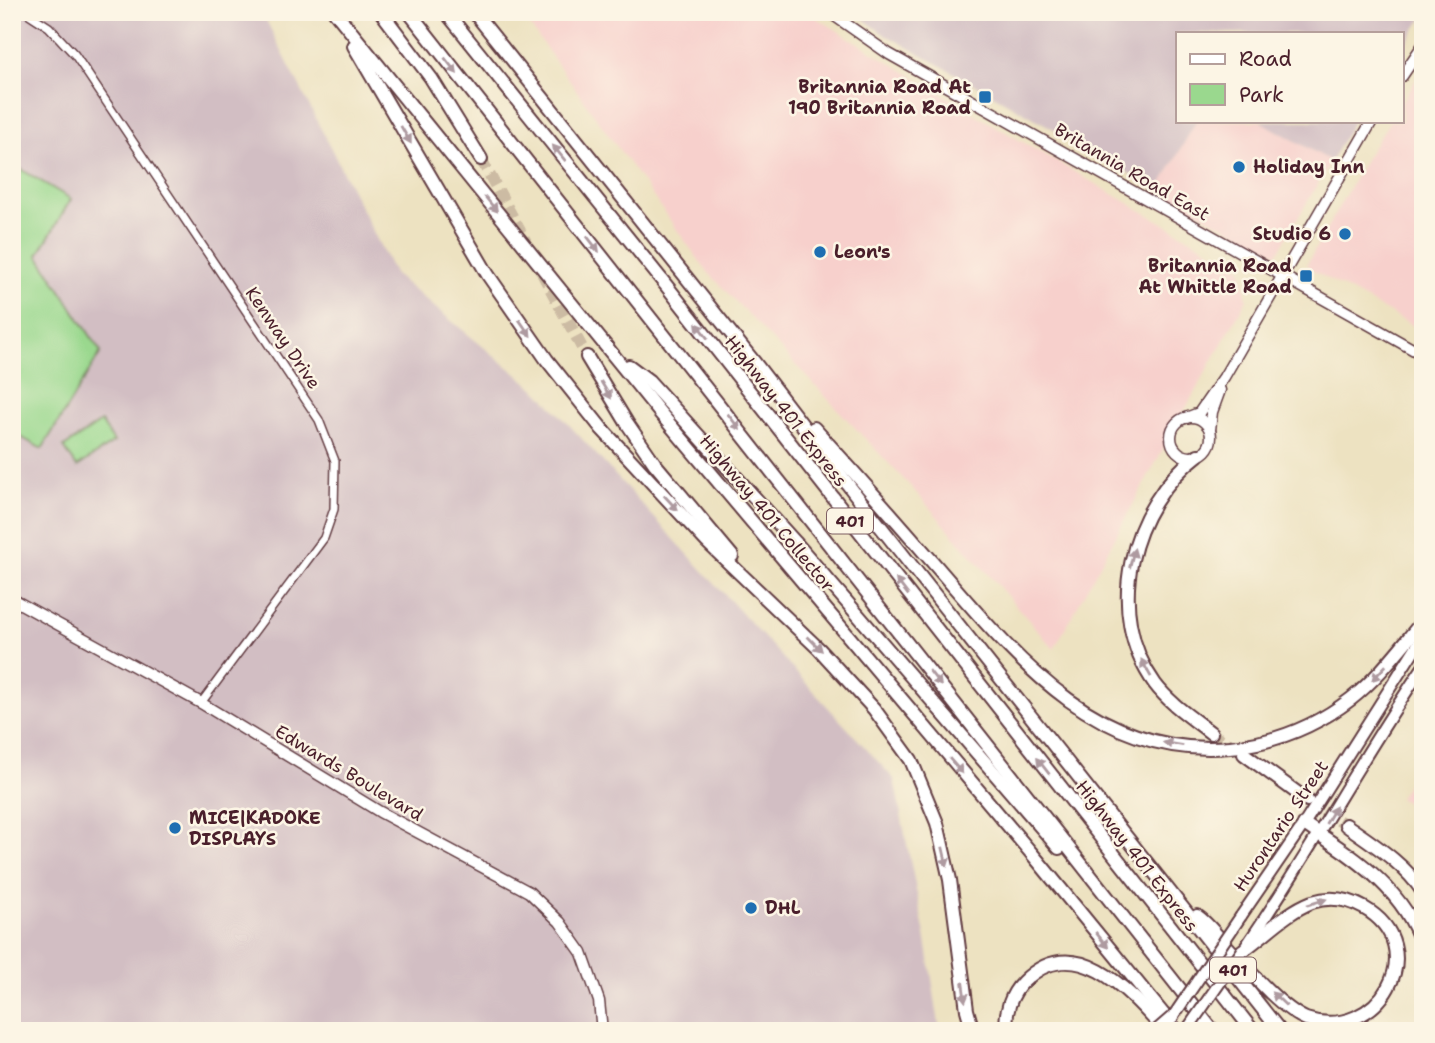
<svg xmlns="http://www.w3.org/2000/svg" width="1435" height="1043" font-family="'Shantell Sans',sans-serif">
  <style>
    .built { fill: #f7d0cc }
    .industrial { fill: #d2bec3 }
    .green { fill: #9ad88e; stroke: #727c5c; stroke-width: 2 }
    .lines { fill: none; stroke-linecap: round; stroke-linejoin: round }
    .highway-tunnel { stroke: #ccbba3; stroke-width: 12; stroke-dasharray: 12 6; stroke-linecap: butt }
    .street-casing { stroke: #623c42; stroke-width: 10 }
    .secondary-casing { stroke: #623c42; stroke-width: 13 }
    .primary-casing { stroke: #623c42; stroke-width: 14 }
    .highway-casing { stroke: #623c42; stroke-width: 16 }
    .street { stroke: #fff; stroke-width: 7 }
    .secondary { stroke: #fff; stroke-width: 10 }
    .primary { stroke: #fff; stroke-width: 10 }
    .highway { stroke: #fff; stroke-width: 12 }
    .primary-bridge-casing { stroke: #623c42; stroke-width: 14; stroke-linecap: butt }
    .highway-bridge-casing { stroke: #623c42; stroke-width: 16; stroke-linecap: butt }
    .primary-bridge { stroke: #fff; stroke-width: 10 }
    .highway-bridge { stroke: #fff; stroke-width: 12 }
    .oneway { fill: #ae9aa0 }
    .poi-dot { fill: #1f6fb2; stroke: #fcf5e5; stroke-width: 2.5 }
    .labels { text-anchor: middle; stroke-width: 5; stroke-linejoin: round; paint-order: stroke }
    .shield { fill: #fcf5e5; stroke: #7f5f63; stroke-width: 2 }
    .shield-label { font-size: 16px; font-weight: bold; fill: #4a1f2b }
    .poi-label { font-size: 18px; font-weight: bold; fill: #4a1f2b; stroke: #fcf5e5; text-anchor: start }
    .street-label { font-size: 18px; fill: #4a1f2b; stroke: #fcf5e5 }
  </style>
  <rect width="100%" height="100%" fill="#fcf5e5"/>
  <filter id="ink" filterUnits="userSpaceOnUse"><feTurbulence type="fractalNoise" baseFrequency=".0143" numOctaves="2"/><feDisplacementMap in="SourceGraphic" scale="14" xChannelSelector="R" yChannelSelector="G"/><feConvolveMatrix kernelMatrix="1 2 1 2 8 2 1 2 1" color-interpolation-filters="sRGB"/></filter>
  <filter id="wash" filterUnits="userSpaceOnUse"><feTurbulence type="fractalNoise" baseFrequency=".00686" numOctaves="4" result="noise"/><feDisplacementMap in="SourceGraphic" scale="28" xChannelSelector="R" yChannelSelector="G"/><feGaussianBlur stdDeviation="1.57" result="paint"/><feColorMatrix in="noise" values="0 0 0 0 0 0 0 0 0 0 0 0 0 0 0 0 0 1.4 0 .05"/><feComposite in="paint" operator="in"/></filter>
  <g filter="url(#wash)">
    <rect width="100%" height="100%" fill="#ede2c1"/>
    <g class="built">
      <polygon points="520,12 807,12 993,125 1241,268 1247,299 1178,422 1054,649 913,489 706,270"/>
      <polygon points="1423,69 1423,331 1310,269 1307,264 1367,156 1390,121 1402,121 1402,102"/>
      <polygon points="1196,121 1260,121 1331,161 1277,254 1158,191"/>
      <polygon points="1423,758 1423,814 1399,798"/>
    </g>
    <g class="industrial">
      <polygon points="12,12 262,12 395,275 539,392 894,779 926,940 940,1031 12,1031 12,432 42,449 101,352 38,255 71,199 12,164"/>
      <polygon points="854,12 1423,12 1423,17 1402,49 1402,33 1178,33 1178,121 1196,121 1158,191 1089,149 881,32"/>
      <polygon points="1260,121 1353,121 1331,161"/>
    </g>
    <g class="green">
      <polygon points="12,164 71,199 38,255 101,352 42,449 12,432"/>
      <polygon points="101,422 114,442 77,467 64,447"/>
    </g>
  </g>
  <g filter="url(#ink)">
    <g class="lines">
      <g class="highway-tunnel">
        <polyline points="481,159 526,242"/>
        <polyline points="542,273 587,357"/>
        <polyline points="1211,733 1238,750"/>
        <polyline points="1308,801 1346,825"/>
      </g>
      <defs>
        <polyline id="street" points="26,12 49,27 75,55 319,420 335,461 334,509 324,538 201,703"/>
        <g id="secondary">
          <polyline points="829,12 889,54 1423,355"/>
          <polyline points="1402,76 1423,45"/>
          <circle cx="1191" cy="437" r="20"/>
          <polyline points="1186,418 1199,413 1224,377 1372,121"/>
          <polyline points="1210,430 1212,412 1220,390"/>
          <polyline points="12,599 201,703 380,812 529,892 560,922 582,953 599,1001 602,1031"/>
        </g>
        <g id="primary">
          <polyline points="1241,916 1304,824 1423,636"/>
          <path d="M1246,946C1309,855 1361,758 1423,667"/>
        </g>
        <g id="highway">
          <polyline points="335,12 661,414 1038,861 1177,1031"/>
          <polyline points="381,12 431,78 481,159"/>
          <polyline points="409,12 1213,1031"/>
          <polyline points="446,12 669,289 1253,1031"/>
          <polyline points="474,12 754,362 869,512 1280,1031"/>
          <polyline points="354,46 488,275 547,360 602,429 707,542 819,649 874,709 911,760 937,823 950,880 967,1010 973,1031"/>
          <polyline points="587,357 627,423 655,464 732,556"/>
          <polyline points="629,366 649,381 795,542 1059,848"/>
          <path d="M814,428C853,471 892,515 930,559C1010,651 1093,760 1230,747C1274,743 1316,726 1351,699C1379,677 1400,648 1423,621"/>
          <path d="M1198,455C1130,506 1103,612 1155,684C1170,704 1192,718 1211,733"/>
          <polyline points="1244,754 1307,800"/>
          <path d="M1304,824C1353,857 1404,888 1423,947"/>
          <path d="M1346,825C1373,844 1405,864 1423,892"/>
          <path d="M1197,916C1206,922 1213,931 1220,939C1242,962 1278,1007 1306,1019C1379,1043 1433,947 1364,908C1348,899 1330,896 1312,902C1286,912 1265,935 1242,951"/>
          <path d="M1007,1031C1004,1013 1011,994 1023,982C1076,929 1130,992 1165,1031"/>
        </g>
      </defs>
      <use href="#street" class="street-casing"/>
      <use href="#secondary" class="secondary-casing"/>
      <use href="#primary" class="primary-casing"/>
      <use href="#highway" class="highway-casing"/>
      <use href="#street" class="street"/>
      <use href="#secondary" class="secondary"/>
      <use href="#primary" class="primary"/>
      <use href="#highway" class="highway"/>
      <defs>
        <g id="primary-bridge">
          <polyline points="1168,1024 1241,916"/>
          <polyline points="1186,1031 1242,951"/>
        </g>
        <polyline id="highway-bridge" points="1157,1031 1172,1018"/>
      </defs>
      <use href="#primary-bridge" class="primary-bridge-casing"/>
      <use href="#highway-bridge" class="highway-bridge-casing"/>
      <use href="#primary-bridge" class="primary-bridge"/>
      <use href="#highway-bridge" class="highway-bridge"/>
    </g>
    <defs><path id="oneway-solid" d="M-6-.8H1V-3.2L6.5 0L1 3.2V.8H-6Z" transform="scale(1.75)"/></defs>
    <g class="oneway">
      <use href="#oneway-solid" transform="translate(451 66) rotate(52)"/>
      <use href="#oneway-solid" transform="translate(406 135) rotate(60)"/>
      <use href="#oneway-solid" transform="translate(559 153) rotate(-129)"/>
      <use href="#oneway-solid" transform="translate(491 204) rotate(51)"/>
      <use href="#oneway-solid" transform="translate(593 244) rotate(52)"/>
      <use href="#oneway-solid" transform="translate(525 328) rotate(55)"/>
      <use href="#oneway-solid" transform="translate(702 331) rotate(-128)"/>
      <use href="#oneway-solid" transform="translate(606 390) rotate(59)"/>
      <use href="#oneway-solid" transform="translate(734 422) rotate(52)"/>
      <use href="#oneway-solid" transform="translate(671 503) rotate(47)"/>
      <use href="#oneway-solid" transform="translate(1132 558) rotate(-76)"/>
      <use href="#oneway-solid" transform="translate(902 587) rotate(-128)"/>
      <use href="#oneway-solid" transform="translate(815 644) rotate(45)"/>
      <use href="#oneway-solid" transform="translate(1146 668) rotate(-119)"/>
      <use href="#oneway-solid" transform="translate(1379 673) rotate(133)"/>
      <use href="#oneway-solid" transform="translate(935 678) rotate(52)"/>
      <use href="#oneway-solid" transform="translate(1173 744) rotate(-171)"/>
      <use href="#oneway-solid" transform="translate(956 766) rotate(49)"/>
      <use href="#oneway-solid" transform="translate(1043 766) rotate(-128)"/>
      <use href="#oneway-solid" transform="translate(1331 815) rotate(-59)"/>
      <use href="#oneway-solid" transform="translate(945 857) rotate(77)"/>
      <use href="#oneway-solid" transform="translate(1317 902) rotate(-17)"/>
      <use href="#oneway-solid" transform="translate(1102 940) rotate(51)"/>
      <use href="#oneway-solid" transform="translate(964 992) rotate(82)"/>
      <use href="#oneway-solid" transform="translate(1279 999) rotate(-137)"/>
    </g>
  </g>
  <g class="poi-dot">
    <rect x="978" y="90" width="14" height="14" rx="3.5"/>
    <circle cx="1239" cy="167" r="7"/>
    <circle cx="1345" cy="234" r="7"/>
    <circle cx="820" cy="252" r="7"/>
    <rect x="1299" y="269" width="14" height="14" rx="3.5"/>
    <circle cx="175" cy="828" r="7"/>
    <circle cx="751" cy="908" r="7"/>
  </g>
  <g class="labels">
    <g class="shield">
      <rect x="827" y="508.5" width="46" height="25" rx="5"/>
      <rect x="1210" y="957.5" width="46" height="25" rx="5"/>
    </g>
    <g class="shield-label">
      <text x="850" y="527">401</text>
      <text x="1233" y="976">401</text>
    </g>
    <g class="poi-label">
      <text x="971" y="93" text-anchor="end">Britannia Road At<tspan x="971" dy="21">190 Britannia Road</tspan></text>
      <text x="1253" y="173">Holiday Inn</text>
      <text x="1331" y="240" text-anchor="end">Studio 6</text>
      <text x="834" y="258">Leon's</text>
      <text x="1292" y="272" text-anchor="end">Britannia Road<tspan x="1292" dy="21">At Whittle Road</tspan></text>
      <text x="189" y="824">MICE|KADOKE<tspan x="189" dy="21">DISPLAYS</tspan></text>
      <text x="765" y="914">DHL</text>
    </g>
    <g class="street-label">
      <text transform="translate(1132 172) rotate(30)" y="6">Britannia Road East</text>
      <text transform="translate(283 338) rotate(56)" y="6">Kenway Drive</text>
      <text transform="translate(786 411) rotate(52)" y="6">Highway 401 Express</text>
      <text transform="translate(767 513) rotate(50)" y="6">Highway 401 Collector</text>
      <text transform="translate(349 773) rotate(31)" y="6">Edwards Boulevard</text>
      <text transform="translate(1281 826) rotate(-56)" y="6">Hurontario Street</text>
      <text transform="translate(1137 856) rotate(52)" y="6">Highway 401 Express</text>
    </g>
  </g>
  <rect width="1435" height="1043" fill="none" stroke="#fcf5e5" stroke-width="42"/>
  <rect x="1176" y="32" width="228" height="91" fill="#fcf5e5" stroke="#b59f9b" stroke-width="2"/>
  <rect x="1190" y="54" width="35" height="10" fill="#ffffff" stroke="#b59f9b" stroke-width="2"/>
  <text x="1239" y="66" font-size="21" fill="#4a1f2b">Road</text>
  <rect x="1190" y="84" width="35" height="21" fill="#9ad88e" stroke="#b59f9b" stroke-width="2"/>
  <text x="1239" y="102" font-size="21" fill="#4a1f2b">Park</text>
</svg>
